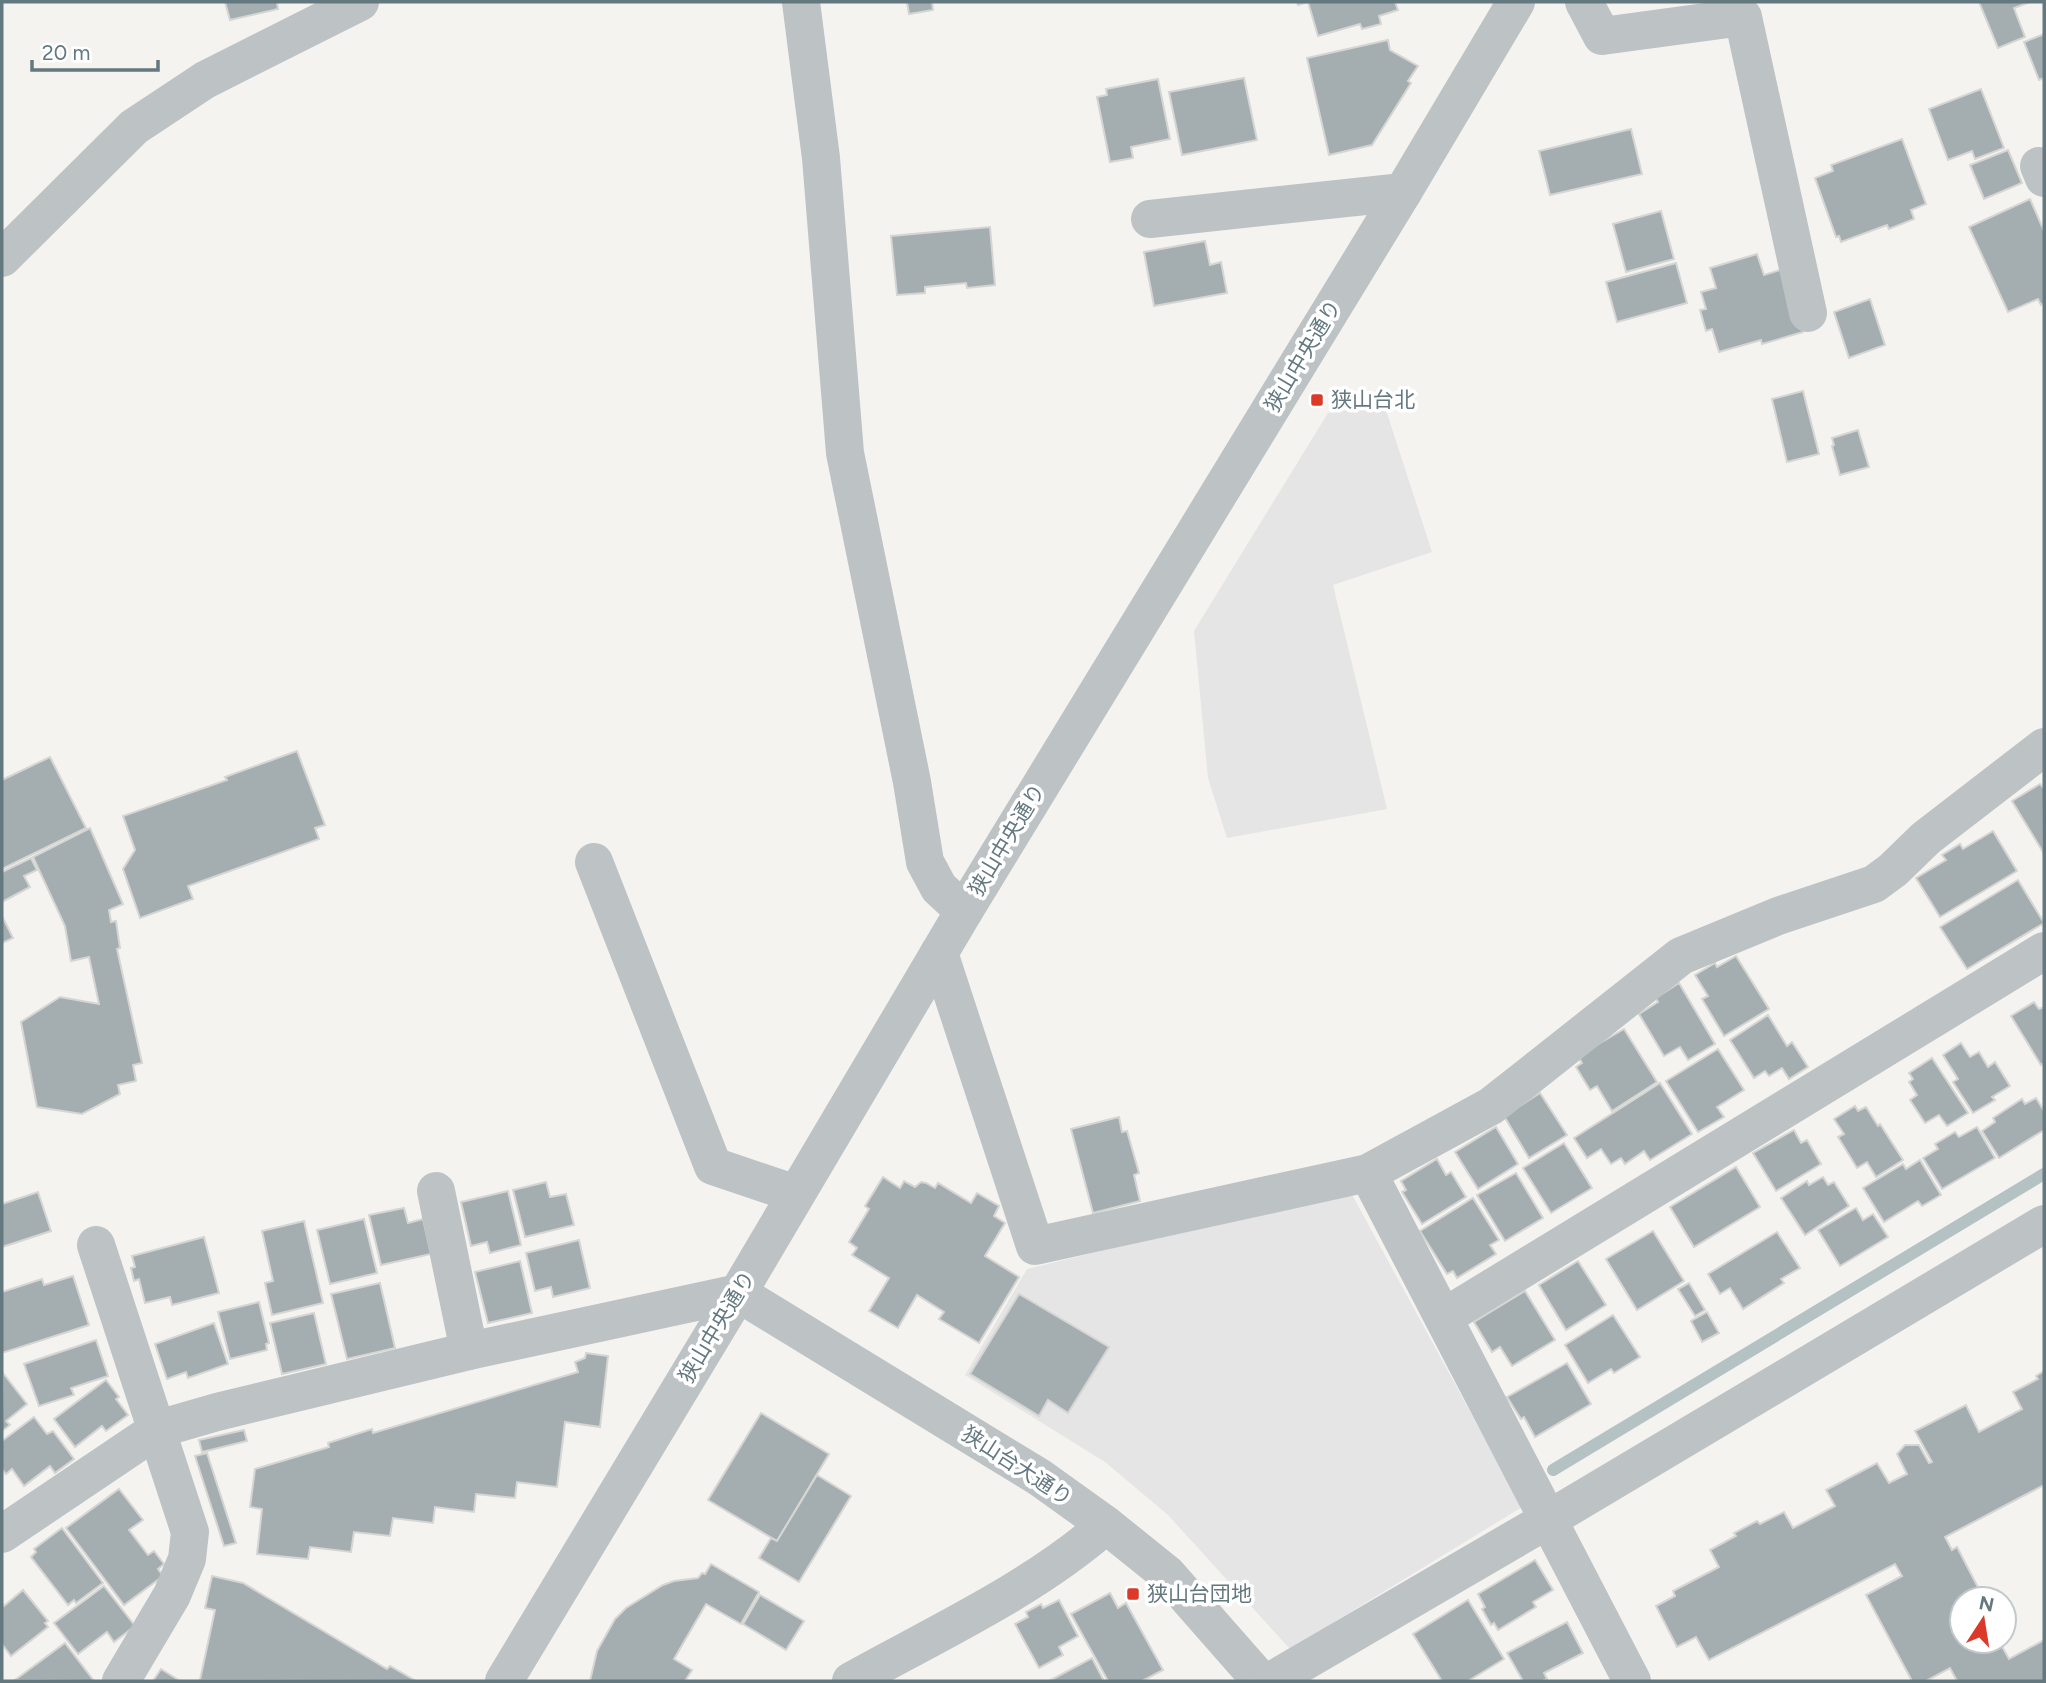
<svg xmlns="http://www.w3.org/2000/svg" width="2046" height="1683" font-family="Figtree,'Noto Sans JP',sans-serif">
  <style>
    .built { fill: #e4e5e4 }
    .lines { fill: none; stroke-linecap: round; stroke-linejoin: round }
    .stream { stroke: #b4c2c4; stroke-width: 12 }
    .building { fill: #a4aeb1; stroke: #d5d5d3; stroke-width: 2 }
    .minor { stroke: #bdc2c4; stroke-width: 38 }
    .poi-dot { fill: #db3929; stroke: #fff; stroke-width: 2.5 }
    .labels { text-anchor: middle; stroke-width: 7; stroke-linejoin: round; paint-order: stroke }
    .street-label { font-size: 21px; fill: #647880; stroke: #fff }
    .poi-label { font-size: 21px; fill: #647880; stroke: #fff; text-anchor: start }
  </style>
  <rect width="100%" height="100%" fill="#f4f3f0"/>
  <g class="built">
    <polygon points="1384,404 1432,552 1333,585 1387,809 1227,838 1208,778 1194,631 1328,413"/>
    <polygon points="1350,1191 1522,1507 1290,1649 1168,1515 1105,1462 965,1375 1027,1269"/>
  </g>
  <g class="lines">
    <polyline class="stream" points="1553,1470 2044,1174"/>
  </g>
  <g class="building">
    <polygon points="225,2 277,2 278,9 230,20"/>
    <polygon points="907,2 932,2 933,10 909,14"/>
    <polygon points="1297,2 1395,2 1398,10 1379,16 1381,24 1362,29 1360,24 1318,36 1308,2 1298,5"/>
    <polygon points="1979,2 2030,2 2014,8 2025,37 1998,48"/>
    <polygon points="2044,34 2044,78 2039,80 2024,42"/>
    <polygon points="1388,40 1390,50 1418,66 1408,81 1411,83 1372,145 1329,155 1307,58"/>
    <polygon points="1244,78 1257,140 1182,155 1169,92"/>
    <polygon points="1158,79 1170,139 1131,147 1133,158 1110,162 1097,97 1107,95 1106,89"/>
    <polygon points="1981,89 2004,148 1975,159 1972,151 1948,160 1929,109"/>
    <polygon points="1631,129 1642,174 1550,195 1539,151"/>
    <polygon points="1902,139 1926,204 1911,210 1914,219 1889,229 1887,225 1841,242 1839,236 1836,237 1815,178 1833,171 1831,165"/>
    <polygon points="2008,150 2022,183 1984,199 1970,165"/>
    <polygon points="2030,199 2044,231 2044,303 2041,305 2038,299 2008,312 1969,227"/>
    <polygon points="1661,211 1674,259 1626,272 1613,224"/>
    <polygon points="990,227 995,285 967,288 966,283 925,287 925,293 897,295 891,236"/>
    <polygon points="1205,241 1210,265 1221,262 1227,293 1154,306 1144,252"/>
    <polygon points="1757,254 1764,275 1790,267 1803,332 1762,344 1761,340 1719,352 1712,329 1706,331 1700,310 1706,309 1701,292 1716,288 1710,268"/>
    <polygon points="1676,263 1687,303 1617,322 1606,282"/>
    <polygon points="1870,299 1885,345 1849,358 1834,312"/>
    <polygon points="1803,391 1819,454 1787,462 1772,399"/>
    <polygon points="1858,430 1869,467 1840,475 1832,446 1834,445 1832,438"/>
    <polygon points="297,751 325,825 315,828 319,839 188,886 193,899 140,918 123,869 135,850 123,816 227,780 225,777"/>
    <polygon points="50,757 86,828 2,869 2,780"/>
    <polygon points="2040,784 2044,789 2043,852 2012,801"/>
    <polygon points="90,828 123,904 109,910 111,922 116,921 120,948 117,949 142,1063 133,1065 136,1081 118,1085 120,1094 82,1114 37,1107 21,1022 60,997 99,1004 89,957 71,961 65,926 33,857"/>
    <polygon points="1993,831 2017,871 1940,917 1916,878 1946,860 1942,855 1960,844 1963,849"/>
    <polygon points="31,858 37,870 24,876 30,887 2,902 2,872"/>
    <polygon points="2018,880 2044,923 1967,969 1940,927"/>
    <polygon points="2,916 13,938 2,943"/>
    <polygon points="1736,956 1769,1009 1724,1036 1702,999 1708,996 1695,975 1715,963 1717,967"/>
    <polygon points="1679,983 1715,1044 1688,1060 1680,1047 1664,1056 1639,1014 1658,1002 1656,998"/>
    <polygon points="2034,1002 2039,1009 2044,1007 2044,1063 2041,1065 2011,1016"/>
    <polygon points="1768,1015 1787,1046 1792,1042 1808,1067 1789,1079 1782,1068 1769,1076 1765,1071 1754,1078 1730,1040"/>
    <polygon points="1624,1029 1657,1082 1612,1111 1597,1086 1590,1090 1576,1067 1582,1063 1578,1056"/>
    <polygon points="1961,1043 1970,1057 1979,1052 1988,1067 1995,1062 2010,1086 1992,1097 1995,1100 1973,1113 1953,1082 1958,1079 1943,1055"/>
    <polygon points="1718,1049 1744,1090 1717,1107 1724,1117 1698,1132 1666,1081"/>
    <polygon points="1932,1058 1968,1113 1947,1126 1939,1115 1925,1123 1910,1100 1917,1095 1909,1082 1913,1079 1909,1073"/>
    <polygon points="1660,1083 1692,1134 1650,1160 1644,1151 1625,1164 1621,1158 1611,1164 1601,1149 1587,1158 1574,1138"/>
    <polygon points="1540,1093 1567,1135 1529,1158 1504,1116"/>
    <polygon points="2036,1098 2044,1111 2044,1130 1999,1158 1982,1131 1995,1122 1993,1118 2022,1099 2025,1104"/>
    <polygon points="1855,1106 1858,1111 1866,1107 1878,1126 1880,1124 1903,1160 1876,1177 1867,1162 1857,1168 1838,1137 1844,1134 1834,1119"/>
    <polygon points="1119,1117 1122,1132 1127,1131 1139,1173 1134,1175 1140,1201 1093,1213 1071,1129"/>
    <polygon points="1496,1127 1518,1164 1478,1189 1455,1152"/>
    <polygon points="1977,1127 1995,1158 1942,1189 1923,1158 1938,1149 1935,1144 1955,1132 1959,1137"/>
    <polygon points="1794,1130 1801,1143 1807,1140 1821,1164 1776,1191 1753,1153"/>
    <polygon points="1564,1143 1592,1188 1551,1213 1523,1168"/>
    <polygon points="1437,1159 1446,1175 1451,1172 1466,1197 1422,1224 1402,1192 1406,1190 1401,1181"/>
    <polygon points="1920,1160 1941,1195 1922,1206 1918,1201 1884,1222 1863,1188 1903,1164 1906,1169"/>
    <polygon points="1736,1167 1760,1207 1694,1247 1670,1207"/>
    <polygon points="1516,1173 1543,1218 1505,1241 1477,1195"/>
    <polygon points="883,1177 900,1188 904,1181 915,1187 921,1182 926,1183 935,1188 938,1183 971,1203 977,1193 999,1206 994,1216 1005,1223 985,1256 1019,1277 979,1343 939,1319 944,1312 917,1295 898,1328 869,1311 889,1278 852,1255 857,1248 849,1242 869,1209 865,1206"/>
    <polygon points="1823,1177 1828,1185 1834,1182 1849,1206 1805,1235 1781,1198 1807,1181 1809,1185"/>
    <polygon points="546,1182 550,1197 566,1194 574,1225 525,1237 513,1190"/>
    <polygon points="508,1191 521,1245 490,1253 487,1242 471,1246 461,1202"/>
    <polygon points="38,1192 51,1231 2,1247 2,1204"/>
    <polygon points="1473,1198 1499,1240 1490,1245 1496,1254 1457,1278 1453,1271 1447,1274 1420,1231"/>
    <polygon points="404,1208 408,1223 423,1219 431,1254 381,1265 369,1215"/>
    <polygon points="1856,1208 1863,1220 1873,1214 1888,1237 1840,1266 1818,1230"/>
    <polygon points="364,1219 377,1273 330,1284 317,1230"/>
    <polygon points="304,1221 323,1303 272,1315 265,1283 273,1281 262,1231"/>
    <polygon points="1653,1231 1684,1281 1637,1310 1606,1259"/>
    <polygon points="1777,1232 1800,1268 1781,1279 1784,1283 1743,1309 1730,1288 1720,1294 1708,1274"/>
    <polygon points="204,1237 219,1293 172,1305 170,1297 145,1303 139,1279 134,1281 131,1268 135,1267 132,1256"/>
    <polygon points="579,1240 590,1288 553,1297 551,1287 535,1291 526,1253"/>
    <polygon points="520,1261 532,1313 488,1323 475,1272"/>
    <polygon points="1578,1261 1606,1305 1566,1330 1539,1285"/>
    <polygon points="73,1276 89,1325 2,1353 2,1292 42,1279 44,1285"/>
    <polygon points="380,1283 395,1348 347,1359 331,1294"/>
    <polygon points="1689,1283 1705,1310 1695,1316 1678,1289"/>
    <polygon points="1525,1291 1555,1340 1512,1366 1500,1347 1492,1352 1474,1322"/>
    <polygon points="1019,1294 1109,1347 1068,1413 1048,1400 1039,1416 970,1374"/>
    <polygon points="259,1302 269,1343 266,1344 267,1350 230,1359 218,1312"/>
    <polygon points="1707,1312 1719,1333 1702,1342 1691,1321"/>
    <polygon points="314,1313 326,1364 282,1374 270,1323"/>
    <polygon points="1613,1315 1640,1357 1614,1373 1611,1369 1588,1383 1565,1345"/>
    <polygon points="214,1323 228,1364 188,1378 186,1372 167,1379 155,1344"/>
    <polygon points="96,1340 108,1376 71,1388 74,1395 39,1406 24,1364"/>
    <polygon points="586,1353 608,1356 600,1427 565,1422 557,1487 517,1482 515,1498 476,1494 474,1512 435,1507 433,1523 393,1518 390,1536 354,1532 351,1552 310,1547 308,1559 257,1554 262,1509 250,1507 255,1469 329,1447 328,1443 372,1429 373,1433 578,1372 575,1362 585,1358"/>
    <polygon points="1567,1363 1591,1404 1535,1437 1524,1417 1521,1419 1507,1397"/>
    <polygon points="2044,1371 2044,1485 1945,1537 1952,1550 1957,1547 1984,1599 1962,1599 1962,1641 2004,1641 2004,1637 2006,1640 2000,1643 2009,1659 2044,1640 2044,1681 1957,1681 1950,1668 1926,1681 1912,1681 1866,1595 1902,1576 1895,1564 1709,1660 1696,1637 1677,1647 1656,1606 1675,1596 1673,1591 1719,1567 1710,1550 1736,1536 1734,1533 1757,1521 1760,1524 1784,1512 1793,1528 1835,1506 1826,1490 1877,1463 1889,1483 1907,1474 1897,1454 1905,1445 1919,1445 1929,1463 1932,1462 1915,1431 1966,1405 1979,1432 2022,1409 2013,1392 2038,1379 2036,1376"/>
    <polygon points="3,1373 27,1404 6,1421 10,1425 2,1431"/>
    <polygon points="106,1380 119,1397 116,1399 128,1415 106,1431 102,1426 75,1447 54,1419"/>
    <polygon points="761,1413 829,1454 777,1541 708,1500"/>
    <polygon points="34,1417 47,1434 53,1431 74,1459 55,1473 50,1466 24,1486 12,1469 6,1474 2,1469 2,1441"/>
    <polygon points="244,1430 247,1441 202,1452 199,1440"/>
    <polygon points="207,1453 236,1543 224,1546 195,1456"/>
    <polygon points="817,1475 851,1496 799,1582 759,1558 771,1538 777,1541"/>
    <polygon points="119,1489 143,1520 129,1530 148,1555 154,1551 164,1564 158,1569 163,1576 124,1605 66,1528"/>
    <polygon points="62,1528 103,1583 76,1603 74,1600 68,1605 31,1557 36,1552 34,1549"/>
    <polygon points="1535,1560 1553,1590 1533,1602 1536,1607 1498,1630 1494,1623 1491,1625 1482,1609 1485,1607 1478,1594"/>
    <polygon points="711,1564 759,1592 741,1624 706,1604 674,1659 692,1670 685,1681 590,1681 597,1651 615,1619 626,1608 663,1585 674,1581 698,1578 702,1573 705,1574"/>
    <polygon points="212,1576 243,1583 387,1669 390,1666 416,1681 200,1680 215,1610 205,1608"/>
    <polygon points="104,1586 135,1626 114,1642 107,1632 78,1654 54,1623"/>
    <polygon points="23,1590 48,1621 45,1623 48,1627 11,1656 2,1644 2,1603 4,1606"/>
    <polygon points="1110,1593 1118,1608 1126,1603 1163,1670 1142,1681 1108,1681 1071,1614"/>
    <polygon points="760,1595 804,1621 786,1650 743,1624"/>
    <polygon points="1059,1600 1078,1636 1059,1647 1063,1655 1039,1668 1015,1624 1028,1617 1026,1612 1041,1604 1043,1608"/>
    <polygon points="1468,1600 1504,1659 1468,1681 1442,1681 1413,1634"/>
    <polygon points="1567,1622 1583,1653 1544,1673 1547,1679 1542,1681 1523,1681 1507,1653"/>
    <polygon points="65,1643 94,1681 15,1680"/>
    <polygon points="1092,1658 1104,1681 1049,1681"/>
    <polygon points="161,1669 180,1681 153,1681"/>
  </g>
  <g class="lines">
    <g class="minor">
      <polyline points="801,2 821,158 845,453 912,782 925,862 939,888 964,911"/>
      <polyline points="1584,2 1602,36 1743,17 1808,313"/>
      <polyline points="2039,166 2044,178"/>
      <polyline points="1150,219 1403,192"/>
      <polyline points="2,258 134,127 205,80 360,2"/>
      <polyline points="594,862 713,1166 796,1194"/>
      <polyline points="939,953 1035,1246 1368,1173 1491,1106 1681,956 1778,916 1874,884 1893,870 1926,838 2044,747"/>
      <polyline points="1368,1173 1632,1681"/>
      <polyline points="436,1191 469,1351"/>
      <polyline points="96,1245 190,1532 187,1559 172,1595 121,1681"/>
      <polyline points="738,1293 1039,1477 1106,1525 1167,1574 1261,1681"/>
      <polyline points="1444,1317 2044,951"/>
      <polyline points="2,1534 158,1429 217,1412 469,1351 738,1293"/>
      <polyline points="504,1681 738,1293 964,911 1403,192 1516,2"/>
      <path d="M851,1681C937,1633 1032,1590 1106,1525"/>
      <polyline points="1271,1681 1549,1519 2044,1224"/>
    </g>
  </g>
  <g class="poi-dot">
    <rect x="1310" y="393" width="14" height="14" rx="3.5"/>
    <rect x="1126" y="1587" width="14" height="14" rx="3.5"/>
  </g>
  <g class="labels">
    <g class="street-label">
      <text transform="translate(1303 356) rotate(-59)" y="7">狭山中央通り</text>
      <text transform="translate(1007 840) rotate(-59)" y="7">狭山中央通り</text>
      <text transform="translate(717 1327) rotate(-59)" y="7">狭山中央通り</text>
      <text transform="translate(1017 1466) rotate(33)" y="7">狭山台大通り</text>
    </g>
    <g class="poi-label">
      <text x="1331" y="407">狭山台北</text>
      <text x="1147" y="1601">狭山台団地</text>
    </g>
  </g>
  <rect width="2046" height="1683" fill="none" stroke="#647880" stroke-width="7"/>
  <g transform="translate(1983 1620) rotate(12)"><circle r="33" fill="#ffffff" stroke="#c1c9cc" stroke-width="2"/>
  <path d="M0-5L12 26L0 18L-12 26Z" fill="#db3929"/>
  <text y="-10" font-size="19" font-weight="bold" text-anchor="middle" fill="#647880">N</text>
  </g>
  <path d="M32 60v10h126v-10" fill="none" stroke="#647880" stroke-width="3.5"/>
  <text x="42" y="60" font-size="21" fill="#647880" stroke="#ffffff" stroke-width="5" paint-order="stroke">20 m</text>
</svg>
